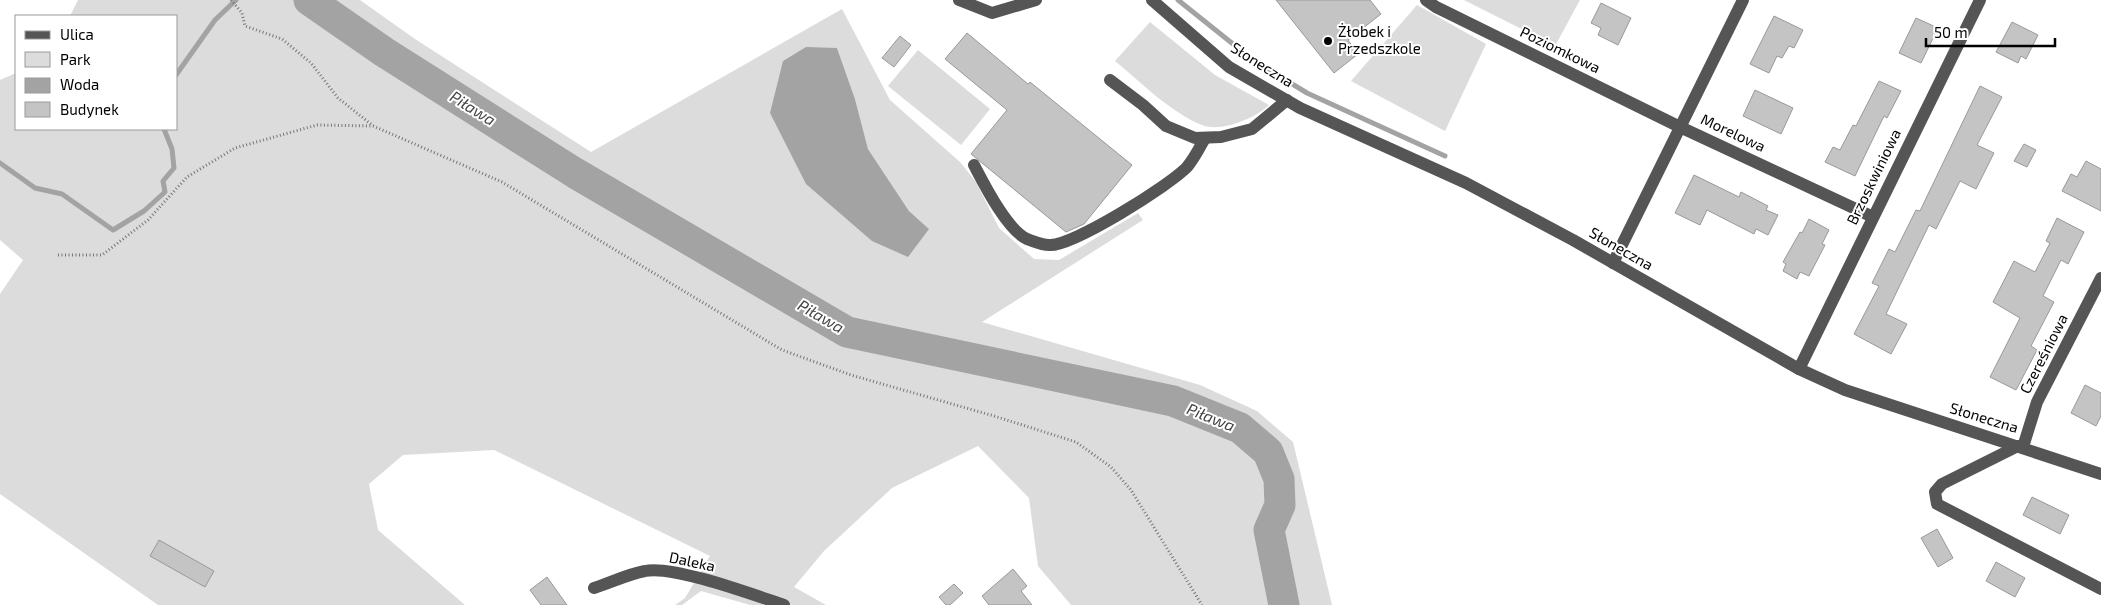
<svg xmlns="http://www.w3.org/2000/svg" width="2101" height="605" font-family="'Exo 2',sans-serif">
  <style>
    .green { fill: #dcdcdc; fill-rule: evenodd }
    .water { fill: #a3a3a3 }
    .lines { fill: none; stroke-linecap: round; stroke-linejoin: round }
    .stream { stroke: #a3a3a3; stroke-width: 5 }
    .river { stroke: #a3a3a3; stroke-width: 31 }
    .building { fill: #c4c4c4; stroke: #999 }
    .path { stroke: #777; stroke-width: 3; stroke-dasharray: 1 2.5; stroke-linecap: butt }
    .minor { stroke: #555; stroke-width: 12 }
    .poi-dot { fill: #000; stroke: #fff; stroke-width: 2 }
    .labels { text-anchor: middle; stroke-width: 4; stroke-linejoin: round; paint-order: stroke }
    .poi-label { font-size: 15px; fill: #000; stroke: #fff; text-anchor: start }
    .street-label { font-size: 15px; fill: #000; stroke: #fff }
    .water-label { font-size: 16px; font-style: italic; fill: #444; stroke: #fff }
  </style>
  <rect width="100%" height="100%" fill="#fff"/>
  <g class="green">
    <path d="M78,0H360L415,39L591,152L842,9L890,100L960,162L976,182L999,228L1034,259L1059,260L1138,213L1143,220L982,322L1200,385L1257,411L1293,442L1332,605H1071L1038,566L1029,498L978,446L892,488L824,551L794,587L826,605H750L701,591L682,605H675L685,598L710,556L494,450L403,455L369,484L378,530L465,605H158L0,494V294L23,260L0,240V80L16,73V129H176V16H70ZM837,48L855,99L868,149L909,211L929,229L770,113Z"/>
    <polygon points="1464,0 1580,0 1555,46"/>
    <polygon points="1417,5 1486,44 1445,131 1351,81"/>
    <path d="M1150,22L1215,75L1269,105C1256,118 1220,133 1202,125C1170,112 1142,83 1115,61Z"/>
    <polygon points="918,50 990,109 961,145 888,86"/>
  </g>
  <polygon class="water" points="806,47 837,48 855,99 868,149 909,211 929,229 908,257 872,241 806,184 770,113 783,61"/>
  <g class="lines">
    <g class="stream">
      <polyline points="1178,0 1253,60 1307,93 1445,156"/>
      <polyline points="176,75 215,20 236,0"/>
      <polyline points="0,163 35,188 62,194 113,230 144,211 165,192 163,181 174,168 172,149 164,129"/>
    </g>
    <polyline class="river" points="309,0 384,52 575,173 847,332 1173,401 1240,428 1268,452 1279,479 1280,505 1269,530 1284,605"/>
  </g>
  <g class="building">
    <polygon points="1276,0 1370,0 1381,14 1348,40 1358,54 1334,73"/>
    <polygon points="1601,3 1631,18 1618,45 1598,35 1601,28 1591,23"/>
    <polygon points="1774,16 1803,30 1794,48 1789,46 1782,58 1777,56 1769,73 1750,64"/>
    <polygon points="1916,18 1938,28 1921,63 1899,53"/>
    <polygon points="2012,22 2038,35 2026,59 2021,56 2018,63 1996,52"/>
    <polygon points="967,33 1028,84 1030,82 1132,165 1084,224 1066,232 971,154 1007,110 945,59"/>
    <polygon points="900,36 911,45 894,67 882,58"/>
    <polygon points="1879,81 1901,91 1887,118 1884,116 1855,176 1825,162 1833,147 1840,150 1853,125 1856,126"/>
    <polygon points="1980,86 2002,97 1977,145 1994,153 1976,189 1960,181 1936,229 1929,225 1886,314 1907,324 1891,354 1854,334 1879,286 1872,283 1889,249 1895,252 1916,210 1920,211"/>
    <polygon points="1755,90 1793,108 1781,134 1743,116"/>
    <polygon points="2024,144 2036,150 2027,167 2014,161"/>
    <polygon points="2086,161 2101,169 2101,211 2062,191 2071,174 2077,177"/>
    <polygon points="1694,175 1739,197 1741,192 1768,206 1766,210 1778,215 1768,235 1756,229 1754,234 1707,210 1700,225 1675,213"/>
    <polygon points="2057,218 2084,232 2068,264 2061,260 2043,296 2054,302 2031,346 2037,350 2016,390 1990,377 2020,318 1993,302 2014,261 2035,272 2050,243 2046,241"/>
    <polygon points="1809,219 1829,230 1822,244 1825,245 1809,276 1800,272 1797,279 1783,271 1786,264 1783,262 1800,232 1802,233"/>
    <polygon points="2085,385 2101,393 2101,416 2096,426 2071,413"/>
    <polygon points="2032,497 2069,515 2060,534 2023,515"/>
    <polygon points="1937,529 1953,558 1938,567 1921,538"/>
    <polygon points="159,540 214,571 205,587 150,556"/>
    <polygon points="1996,562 2025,578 2015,597 1986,581"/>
    <polygon points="1013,569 1027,586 1021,591 1032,605 989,605 982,596"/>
    <polygon points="547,577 567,605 541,605 530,590"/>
    <polygon points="954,584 963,593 950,605 946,605 939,597"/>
  </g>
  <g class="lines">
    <g class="path">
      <polyline points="231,0 242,13 245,26 282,39 311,63 338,98 372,125"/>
      <polyline points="58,255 102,255 148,220 187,177 235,148 317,125 373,126 502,182 782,350 851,375 994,416 1076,442 1111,467 1131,490 1202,605"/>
    </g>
    <g class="minor">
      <polyline points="959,0 992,13 1036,0"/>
      <polyline points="1152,0 1229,67 1300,108 1466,183 1573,240 1799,369 1845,390 2101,474"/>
      <polyline points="1426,0 1436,7 1680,127 1873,217"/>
      <polyline points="1110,80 1143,105 1166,126 1195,138 1221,137 1252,129 1287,100"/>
      <path d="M974,165C984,184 1007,230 1027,239C1033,241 1042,245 1049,245C1072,247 1170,185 1187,167C1194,159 1200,147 1205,138"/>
      <polyline points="1613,263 1743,0"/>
      <polyline points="1799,369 1980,0"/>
      <polyline points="2018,446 1942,484 1935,492 1937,504 2101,589"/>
      <polyline points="2023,447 2037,402 2101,278"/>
      <path d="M594,588C610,583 628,574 645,571C673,565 754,595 784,605"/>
    </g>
  </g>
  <circle class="poi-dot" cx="1328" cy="41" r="5"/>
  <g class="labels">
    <g class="poi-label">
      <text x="1338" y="37">Żłobek i<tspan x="1338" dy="17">Przedszkole</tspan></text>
    </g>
    <g class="street-label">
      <text transform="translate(1560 50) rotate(26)" y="5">Poziomkowa</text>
      <text transform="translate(1262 65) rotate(32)" y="5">Słoneczna</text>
      <text transform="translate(1733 133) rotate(25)" y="5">Morelowa</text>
      <text transform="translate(1874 177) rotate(-64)" y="5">Brzoskwiniowa</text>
      <text transform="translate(1621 249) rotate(30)" y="5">Słoneczna</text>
      <text transform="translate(2044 354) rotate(-63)" y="5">Czereśniowa</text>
      <text transform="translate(1984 418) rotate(17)" y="5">Słoneczna</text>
      <text transform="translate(692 562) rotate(12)" y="5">Daleka</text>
    </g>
    <g class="water-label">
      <text transform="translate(473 108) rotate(32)" y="6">Piława</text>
      <text transform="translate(821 316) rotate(30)" y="6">Piława</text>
      <text transform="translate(1211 417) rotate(22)" y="6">Piława</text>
    </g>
  </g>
  <rect x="15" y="15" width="162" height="115" fill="#ffffff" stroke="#999999"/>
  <rect x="25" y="31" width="25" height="8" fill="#555555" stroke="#999999"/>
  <text x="60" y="40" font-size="15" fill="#000000">Ulica</text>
  <rect x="25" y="52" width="25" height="15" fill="#dcdcdc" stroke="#999999"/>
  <text x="60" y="65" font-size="15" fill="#000000">Park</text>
  <rect x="25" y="78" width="25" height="15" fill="#a3a3a3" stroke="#999999"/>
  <text x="60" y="90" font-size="15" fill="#000000">Woda</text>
  <rect x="25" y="102" width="25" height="15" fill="#c4c4c4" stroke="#999999"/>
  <text x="60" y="115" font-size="15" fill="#000000">Budynek</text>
  <path d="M1926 38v8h129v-8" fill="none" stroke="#000000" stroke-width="2.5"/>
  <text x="1934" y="38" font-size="15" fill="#000000" stroke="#ffffff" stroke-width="4" paint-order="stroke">50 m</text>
</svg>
